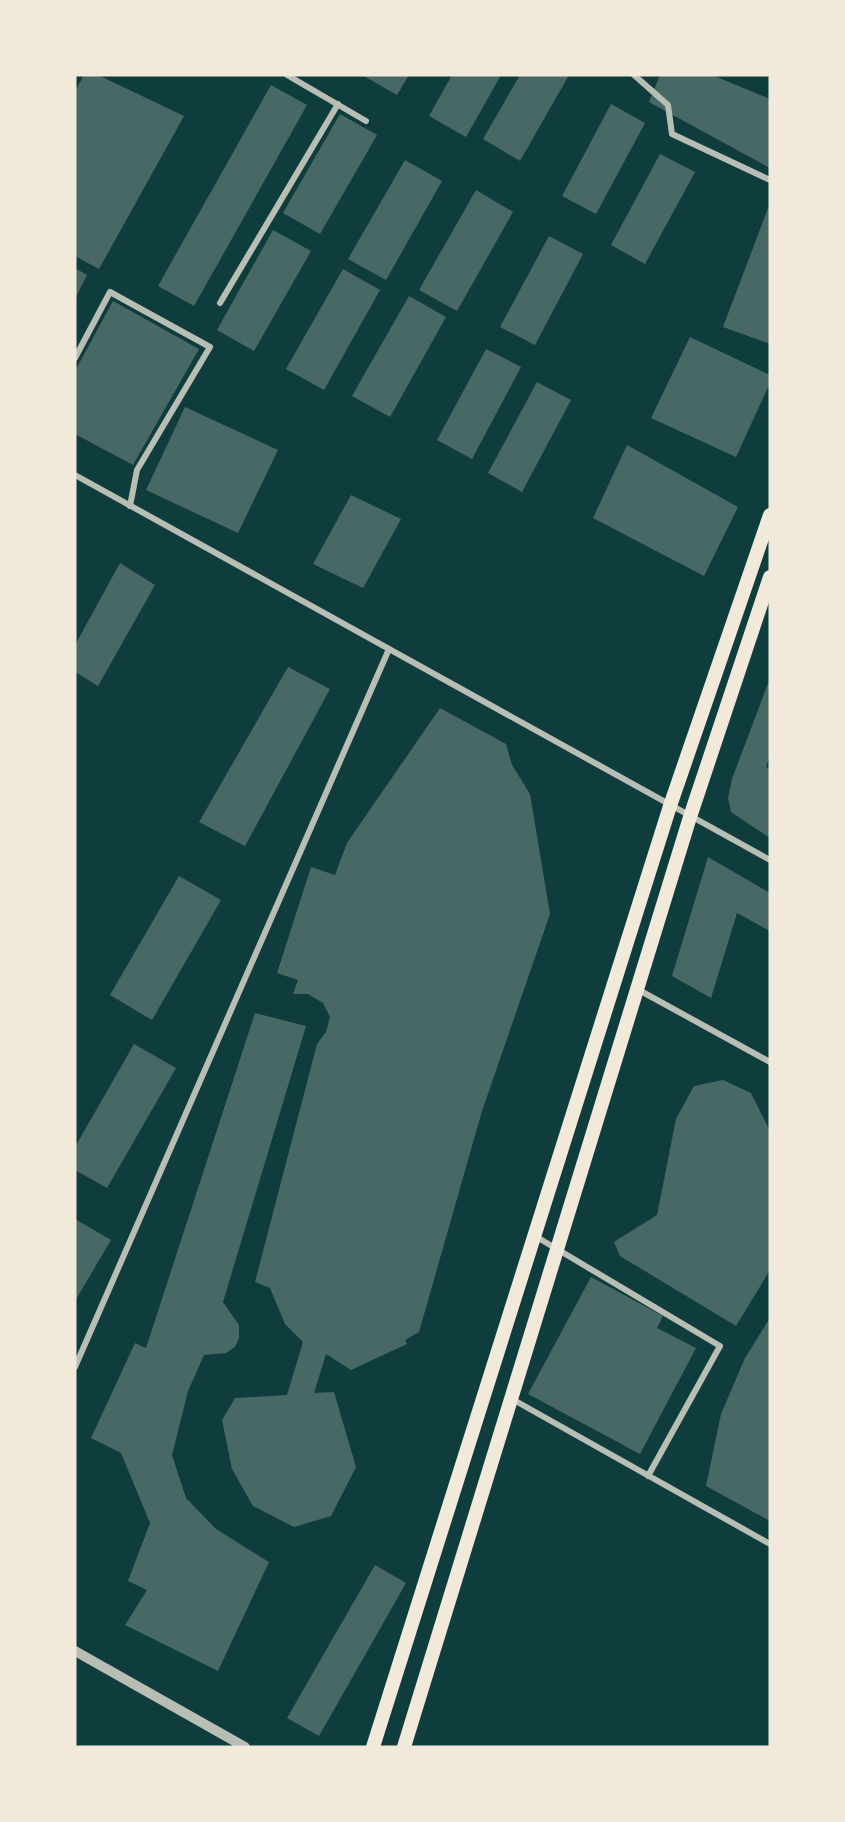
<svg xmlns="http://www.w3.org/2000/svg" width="845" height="1822" font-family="'Space Grotesk',sans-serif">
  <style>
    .building { fill: #486865 }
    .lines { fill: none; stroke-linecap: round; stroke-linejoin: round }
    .minor { stroke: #b8beb3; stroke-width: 6 }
    .tertiary { stroke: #b8beb3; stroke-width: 10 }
    .primary { stroke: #f1e9da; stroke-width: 14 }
  </style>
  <rect width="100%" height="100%" fill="#0f3d3e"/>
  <g class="building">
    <polygon points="84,75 98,75 184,116 99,269 75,256 75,91"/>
    <polygon points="362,75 409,75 397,95"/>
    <polygon points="452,75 501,75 466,137 429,116"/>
    <polygon points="520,75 569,75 520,161 483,139"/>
    <polygon points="660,75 712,75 770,99 770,168 649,102"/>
    <polygon points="271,85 307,105 194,306 158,286"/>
    <polygon points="611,104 645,123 596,214 562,196"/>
    <polygon points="340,114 377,135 320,234 283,213"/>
    <polygon points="660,154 695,172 645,264 611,245"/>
    <polygon points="405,160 442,181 386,280 348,259"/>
    <polygon points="476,190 513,212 457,311 419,290"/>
    <polygon points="770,203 770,344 723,327"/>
    <polygon points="273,230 311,251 254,351 217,330"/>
    <polygon points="549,236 583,254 535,345 500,327"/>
    <polygon points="75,268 87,275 75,299"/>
    <polygon points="343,269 380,290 324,390 286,369"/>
    <polygon points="409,296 446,317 390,417 352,396"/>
    <polygon points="113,301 199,349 133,465 75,434 75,371"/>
    <polygon points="690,337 770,375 770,383 736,457 651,418"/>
    <polygon points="486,349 521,367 472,459 437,440"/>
    <polygon points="537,382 571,400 522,492 488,473"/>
    <polygon points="185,407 278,450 238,533 146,490"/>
    <polygon points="627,445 738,507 704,576 593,518"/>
    <polygon points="351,495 401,519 363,588 313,564"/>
    <polygon points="120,563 155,585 98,686 75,672 75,645"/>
    <polygon points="288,667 330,689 245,846 199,822"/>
    <polygon points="770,678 770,756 766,767 770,769 770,838 731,812 728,798 732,779"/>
    <polygon points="440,708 506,744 512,765 530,794 550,914 482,1111 419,1332 405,1340 407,1344 351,1370 326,1354 314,1393 334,1392 356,1467 331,1516 294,1527 253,1506 232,1469 222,1420 235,1398 287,1395 303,1342 285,1324 270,1288 255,1282 317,1044 326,1032 330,1017 323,1003 308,994 293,994 298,980 277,973 311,867 335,875 347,843"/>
    <polygon points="708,857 770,893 770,931 737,913 711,998 672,976"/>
    <polygon points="179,876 221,900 152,1020 110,995"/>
    <polygon points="255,1013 306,1026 223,1302 239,1325 239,1338 235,1347 226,1353 204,1355 188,1391 172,1455 186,1498 216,1529 269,1562 218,1671 125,1625 147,1590 128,1581 150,1523 121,1453 91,1438 135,1343 146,1348"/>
    <polygon points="134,1044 176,1068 107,1188 75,1170 75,1147"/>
    <polygon points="723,1080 751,1093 770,1131 770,1270 736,1326 620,1256 614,1242 657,1215 676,1119 694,1086"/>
    <polygon points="75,1219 111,1240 75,1301"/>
    <polygon points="591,1277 663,1316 657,1328 696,1348 640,1454 528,1394"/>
    <polygon points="770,1318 770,1521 706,1486 721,1414 745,1358"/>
    <polygon points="375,1565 406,1583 319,1736 287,1718"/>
  </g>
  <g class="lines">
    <g class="minor">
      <polyline points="287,75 366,121"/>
      <polyline points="634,75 668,105 672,134 770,180"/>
      <polyline points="220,303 338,104"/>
      <polyline points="75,358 110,292 210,347 137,470 130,506"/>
      <polyline points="75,475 770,860"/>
      <polyline points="637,989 770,1062"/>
      <polyline points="535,1236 720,1346 648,1476"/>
      <polyline points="75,1367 389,649"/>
      <polyline points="512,1399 770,1544"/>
    </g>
    <polyline class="tertiary" points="75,1651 245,1747"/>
    <g class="primary">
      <polyline points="373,1747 670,806 770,515"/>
      <polyline points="404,1747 690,817 770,577"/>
    </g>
  </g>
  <rect width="845" height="1822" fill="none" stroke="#f1e9da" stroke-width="153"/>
</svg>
